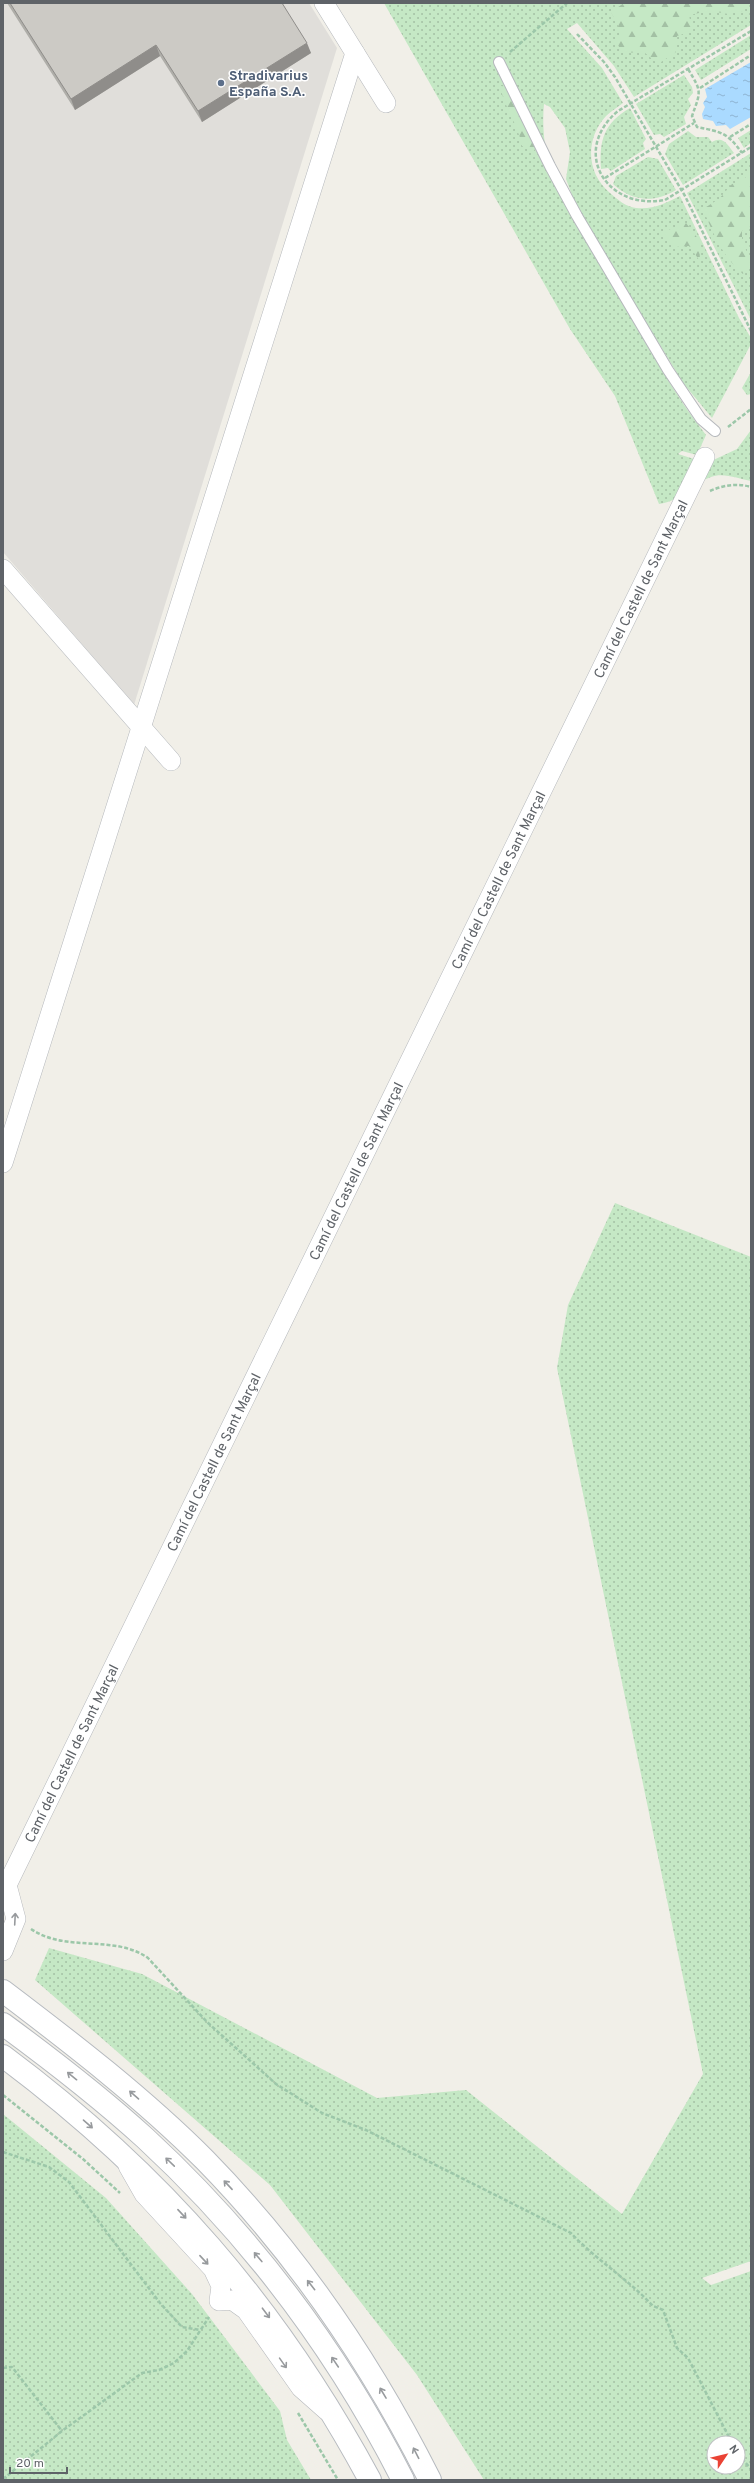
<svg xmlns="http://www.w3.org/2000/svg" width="754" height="2483" font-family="Overpass,sans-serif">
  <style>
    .industrial { fill: #e0deda }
    .grass { fill: url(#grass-dots); fill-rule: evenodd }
    .forest { fill: url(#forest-firs) }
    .water { fill: url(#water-ripples) }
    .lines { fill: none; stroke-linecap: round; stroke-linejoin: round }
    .service-casing { stroke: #b5b8bc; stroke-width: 12 }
    .minor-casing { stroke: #b5b8bc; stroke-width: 20 }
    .secondary-casing { stroke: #b6babf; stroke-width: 24 }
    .path { stroke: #9cc7a9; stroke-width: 2.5; stroke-dasharray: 4 2; stroke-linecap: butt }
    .service { stroke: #fff; stroke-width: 10 }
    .minor { stroke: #fff; stroke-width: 19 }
    .secondary { stroke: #fff; stroke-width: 22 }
    .wall { fill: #afaea9 }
    .shaded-wall { fill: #8f8d8a }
    .building { fill: #cccac5; stroke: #8f8d8a }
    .oneway { stroke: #979a9d }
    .service-dot { fill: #5c6f8a; stroke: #fff; stroke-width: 1.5 }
    .labels { text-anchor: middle; stroke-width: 3; stroke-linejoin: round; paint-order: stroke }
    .service-label { font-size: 14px; font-weight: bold; fill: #4e5e75; stroke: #fff; text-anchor: start }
    .street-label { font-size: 14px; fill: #5f6368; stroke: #fff }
  </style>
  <defs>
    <pattern id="grass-dots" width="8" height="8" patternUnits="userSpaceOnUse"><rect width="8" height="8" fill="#c5e8c5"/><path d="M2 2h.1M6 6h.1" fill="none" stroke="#a3c0a4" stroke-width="1.8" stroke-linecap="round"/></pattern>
    <pattern id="forest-firs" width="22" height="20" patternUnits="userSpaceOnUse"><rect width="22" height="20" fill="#c5e8c5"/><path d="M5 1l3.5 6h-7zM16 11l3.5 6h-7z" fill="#a3c0a4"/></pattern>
    <pattern id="water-ripples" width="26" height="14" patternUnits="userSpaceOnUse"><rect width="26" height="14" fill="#aadaff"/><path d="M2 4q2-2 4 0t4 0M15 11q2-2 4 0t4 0" fill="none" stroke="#8eb4d2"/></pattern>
  </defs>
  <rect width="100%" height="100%" fill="#f1efe8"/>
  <polygon class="industrial" points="3,3 309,3 337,48 134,705 3,552"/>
  <g class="grass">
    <path d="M384,3H751V25L634,97L614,66L577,23L567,29L602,68L623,103C618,107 611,111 606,116C585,139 586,173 610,193C617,199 626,207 636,208C653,210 666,203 680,196L739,318L751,338V344L712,418L683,383L577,209L566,179L570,152L565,128L550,107L544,104C542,123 544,149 550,167C567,215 597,258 622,301C649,346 673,394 706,435L697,455L682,451L678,454L707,463L737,449L751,430V481C739,479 723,472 711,477C690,484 682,501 659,504L615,396L570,329Z"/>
    <polygon points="751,35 751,49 701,80 695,70"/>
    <polygon points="684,75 692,87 693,93 688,99 691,105 684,117 686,124 664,137 660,134 654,135 636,104"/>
    <path d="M630,108L646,139L643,143L645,149L611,171L608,168L601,169C599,140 604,123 630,108Z"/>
    <polygon points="751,130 751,143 744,148 738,138"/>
    <path d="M688,131L696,137H708L712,142C723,135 728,145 734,153L683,185L665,154L669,144Z"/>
    <polygon points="751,153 751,320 687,193"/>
    <path d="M648,157L658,159L676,190C655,203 632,202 613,184L616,176Z"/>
    <polygon points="751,372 751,394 747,395 742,388"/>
    <path d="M615,1203L751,1257V2261L702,2278L711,2285L751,2271V2480H484L417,2375L270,2185L35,1980L49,1948L142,1974L377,2098L466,2090L622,2214L703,2074L557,1368L568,1305ZM714,2443H738V2467H714Z"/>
    <polygon points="3,2114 106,2198 192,2294 280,2411 287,2440 311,2480 3,2480"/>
  </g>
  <g class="forest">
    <polygon points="624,3 747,3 743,11 729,14 709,11 689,15 692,31 677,36 676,52 658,64 644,52 623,53 616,42 621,31 611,12"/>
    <path d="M500,86L515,87L530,110L541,140L533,152L522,146C518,124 504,107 500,86Z"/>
    <path d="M751,168V226L742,231V241L751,261L743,274C722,256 713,233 703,209L719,199L732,184L744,180Z"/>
    <polygon points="686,223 699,240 700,261 689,246 674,247 663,232"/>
  </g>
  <polygon class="water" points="751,62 751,117 730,129 726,125 716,126 713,121 703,119 702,114 705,107 703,103 707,97 705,89"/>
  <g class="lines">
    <defs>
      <polyline id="service" points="499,62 550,166 577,216 668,370 701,419 715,431"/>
      <g id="minor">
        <polyline points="324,3 386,103"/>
        <polyline points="3,569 171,761"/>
        <polyline points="3,1163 355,53"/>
        <path id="s1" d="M3,1887L7,1885L705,457"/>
        <polyline points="3,1951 16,1919 7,1885"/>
        <polyline points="128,2166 144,2194 213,2269 221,2286 219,2301 232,2300 246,2310 301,2388 327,2411"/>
      </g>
      <g id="secondary">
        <path d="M3,1991C73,2044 143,2098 205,2160C297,2254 371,2363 430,2480"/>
        <path d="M3,2024C52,2060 100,2097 145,2138C250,2235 338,2352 403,2480"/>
        <path d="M3,2056C161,2174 276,2306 370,2480"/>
      </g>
    </defs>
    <use href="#service" class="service-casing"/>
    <use href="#minor" class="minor-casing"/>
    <use href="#secondary" class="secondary-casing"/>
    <g class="path">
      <path d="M751,31L618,111C570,151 606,211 665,200L751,147"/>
      <polyline points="577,34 604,62 615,77 685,196 751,331"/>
      <polyline points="510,52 567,3"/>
      <path d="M688,69C702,92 701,91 692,116L697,127C721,132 727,132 742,153"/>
      <polyline points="700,88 751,55"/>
      <polyline points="730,137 751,124"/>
      <polyline points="605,178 694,123"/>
      <polyline points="728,427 751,409"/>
      <path d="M710,491C723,485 738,483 751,487"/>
      <path d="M31,1929C66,1953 114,1934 148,1958L207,2022L276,2084L322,2113L366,2130L571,2233C596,2260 628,2279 653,2306L663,2310L677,2348L688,2358L732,2443"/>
      <polyline points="3,2095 83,2159 120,2193"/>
      <polyline points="3,2152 49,2167 69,2182 160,2303 182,2327 200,2330"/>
      <polyline points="3,2368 12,2367 62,2431"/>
      <polyline points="298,2413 338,2480"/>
      <polyline points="738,2454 751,2469"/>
      <polyline points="3,2479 62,2431 142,2373 159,2370 174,2363 187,2351 209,2317"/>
    </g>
    <use href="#service" class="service"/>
    <use href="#minor" class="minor"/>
    <use href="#secondary" class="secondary"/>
  </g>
  <polygon class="wall" points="7,3 282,3 311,53 202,122 160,56 75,110"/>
  <g class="shaded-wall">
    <polygon points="307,43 311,53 202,122 198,111"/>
    <polygon points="156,45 160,56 75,110 71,99"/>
  </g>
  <polygon class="building" points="10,3 282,3 307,43 198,111 156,45 71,99"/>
  <defs><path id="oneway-shaft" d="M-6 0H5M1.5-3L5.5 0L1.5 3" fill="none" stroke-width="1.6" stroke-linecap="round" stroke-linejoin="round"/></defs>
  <g class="oneway">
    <use href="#oneway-shaft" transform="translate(15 1919) rotate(-87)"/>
    <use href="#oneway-shaft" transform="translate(72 2076) rotate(-141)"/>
    <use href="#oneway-shaft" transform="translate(134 2095) rotate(-139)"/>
    <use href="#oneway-shaft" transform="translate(88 2124) rotate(41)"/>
    <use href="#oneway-shaft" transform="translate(170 2162) rotate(-136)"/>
    <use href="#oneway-shaft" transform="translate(228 2185) rotate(-133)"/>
    <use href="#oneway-shaft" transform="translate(182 2214) rotate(47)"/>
    <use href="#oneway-shaft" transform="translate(258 2257) rotate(-130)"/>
    <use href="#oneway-shaft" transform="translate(204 2260) rotate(47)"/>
    <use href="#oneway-shaft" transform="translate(311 2285) rotate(-128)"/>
    <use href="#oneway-shaft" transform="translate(266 2313) rotate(53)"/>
    <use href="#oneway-shaft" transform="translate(335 2362) rotate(-124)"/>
    <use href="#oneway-shaft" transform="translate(283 2363) rotate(55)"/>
    <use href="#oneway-shaft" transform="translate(383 2393) rotate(-121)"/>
    <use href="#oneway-shaft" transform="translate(416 2453) rotate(-117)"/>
  </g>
  <circle class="service-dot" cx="221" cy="83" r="4"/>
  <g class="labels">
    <g class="service-label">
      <text x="229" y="80">Stradivarius<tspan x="229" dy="16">España S.A.</tspan></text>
    </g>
    <g class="street-label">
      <text dy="5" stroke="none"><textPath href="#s1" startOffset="1447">Camí del Castell de Sant Marçal</textPath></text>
      <text dy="5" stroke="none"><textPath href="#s1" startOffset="1123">Camí del Castell de Sant Marçal</textPath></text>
      <text dy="5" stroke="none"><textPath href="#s1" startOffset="799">Camí del Castell de Sant Marçal</textPath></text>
      <text dy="5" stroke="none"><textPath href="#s1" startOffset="475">Camí del Castell de Sant Marçal</textPath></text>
      <text dy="5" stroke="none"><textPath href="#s1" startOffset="151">Camí del Castell de Sant Marçal</textPath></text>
    </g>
  </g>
  <rect width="754" height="2483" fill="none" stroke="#5f6368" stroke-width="8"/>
  <g transform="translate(726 2455) rotate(55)"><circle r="19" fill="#ffffff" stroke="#bfc1c3"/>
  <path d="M0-3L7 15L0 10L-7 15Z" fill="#ea4335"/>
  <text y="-6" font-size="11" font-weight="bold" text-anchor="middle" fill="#5f6368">N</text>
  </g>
  <path d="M10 2467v6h57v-6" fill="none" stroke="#5f6368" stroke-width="2"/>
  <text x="16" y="2467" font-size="12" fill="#5f6368" stroke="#ffffff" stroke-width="3" paint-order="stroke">20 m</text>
</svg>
